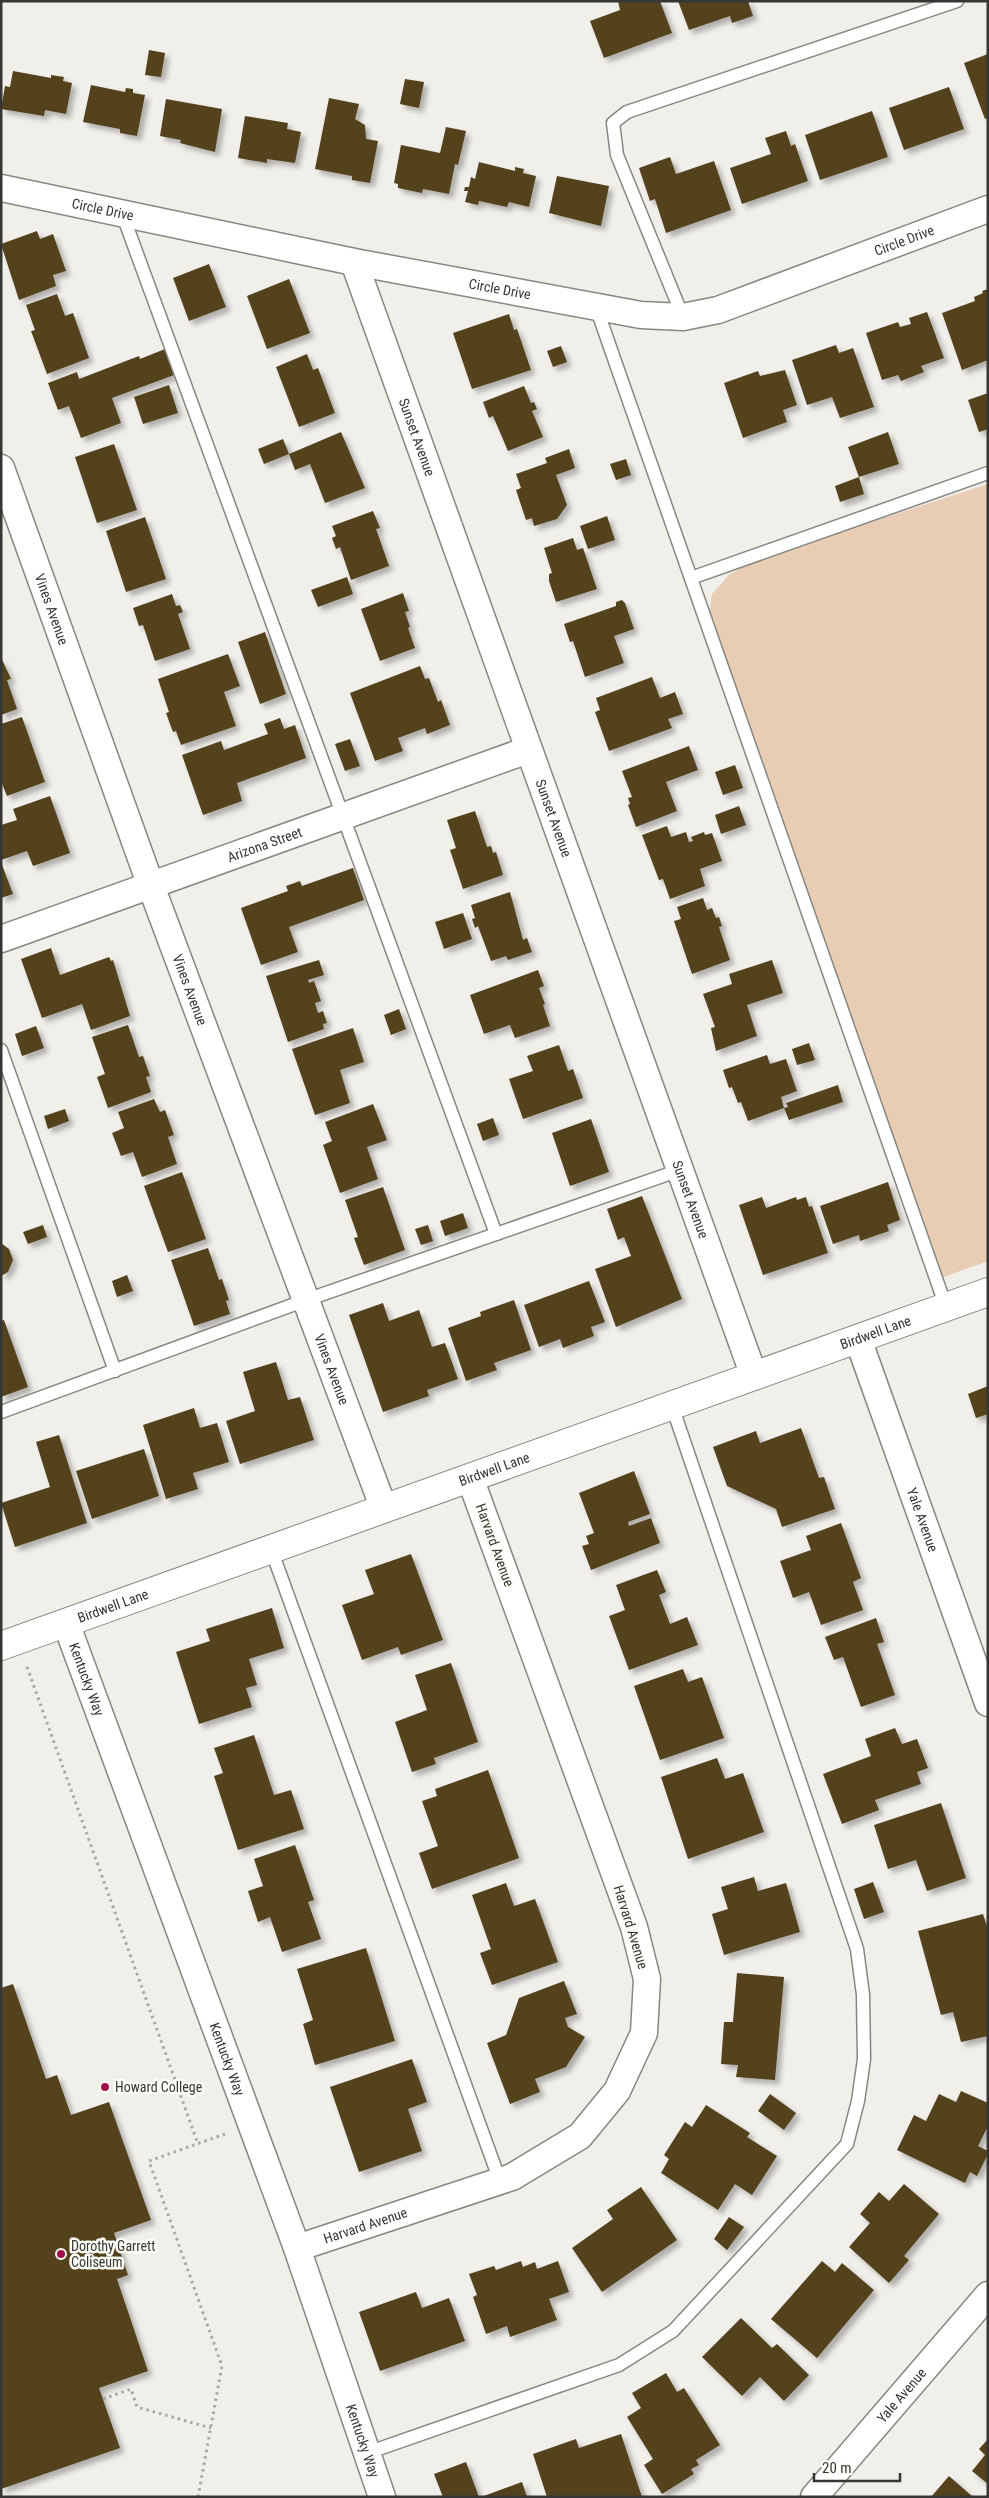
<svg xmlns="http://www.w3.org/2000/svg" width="989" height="2498" font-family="'Roboto Condensed',sans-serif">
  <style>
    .green { fill: #e8ccb4 }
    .building { fill: #52421f; filter: url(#shadow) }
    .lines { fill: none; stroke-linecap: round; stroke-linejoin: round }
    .lane-casing { stroke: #878782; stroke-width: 15 }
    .street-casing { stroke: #878782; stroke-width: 29 }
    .secondary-casing { stroke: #878782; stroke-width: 30 }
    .path { stroke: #a8a7a4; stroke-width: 3; stroke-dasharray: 2.5 4; stroke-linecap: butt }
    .lane { stroke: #fff; stroke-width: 12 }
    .street { stroke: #fff; stroke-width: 26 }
    .secondary { stroke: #fff; stroke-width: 28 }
    .poi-dot { fill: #a5104b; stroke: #fdfdf7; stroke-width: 2 }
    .labels { text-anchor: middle; stroke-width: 5; stroke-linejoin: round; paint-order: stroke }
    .street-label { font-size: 14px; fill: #363634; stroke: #fdfdf7 }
    .poi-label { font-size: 14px; fill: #363634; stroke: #fdfdf7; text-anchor: start }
  </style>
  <defs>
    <filter id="shadow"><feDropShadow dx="4.5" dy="4.5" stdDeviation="2.5" flood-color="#0004"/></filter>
  </defs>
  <rect width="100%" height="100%" fill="#f0efea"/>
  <polygon class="green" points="988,484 988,1261 941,1278 709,616 712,594 729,575 752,561"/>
  <g class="building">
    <polygon points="618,1 660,1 672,33 604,58 590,21 620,10"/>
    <polygon points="678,1 748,1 753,16 732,23 730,16 689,30"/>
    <polygon points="149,50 165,53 161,77 145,75"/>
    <polygon points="988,54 988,118 985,119 964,63"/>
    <polygon points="13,71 51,78 51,75 64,77 63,81 72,83 66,114 45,110 44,116 1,109 5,86 10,87"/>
    <polygon points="405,79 424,82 419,108 400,104"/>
    <polygon points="91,85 125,92 126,88 133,89 133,93 145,95 137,136 120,133 120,129 83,122"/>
    <polygon points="949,87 964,129 904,150 889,108"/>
    <polygon points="329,98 359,104 355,119 365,125 366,139 378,141 370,183 352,180 352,176 315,169"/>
    <polygon points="166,99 222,109 215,152 180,143 181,140 160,136"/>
    <polygon points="872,111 888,157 820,180 805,135"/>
    <polygon points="245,116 288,123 287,129 301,132 295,163 267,159 267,163 238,158"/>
    <polygon points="446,127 466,131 458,165 455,164 449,194 423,189 422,193 398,188 398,184 394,183 401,145 440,153"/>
    <polygon points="786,131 791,146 795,144 808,181 742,204 730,168 771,154 765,138"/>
    <polygon points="670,157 676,174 714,161 731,210 666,233 655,199 650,201 639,168"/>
    <polygon points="479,162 515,171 515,167 524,169 523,173 536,176 529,207 509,202 507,207 479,201 478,205 465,202 468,191 464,191 465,187 469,187 471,177 475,179"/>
    <polygon points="557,176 609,186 601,226 549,213"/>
    <polygon points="37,231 40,239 53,234 66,271 53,275 56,286 19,300 1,244"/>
    <polygon points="209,264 226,307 189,321 173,278"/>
    <polygon points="289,279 310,333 267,349 247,296"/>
    <polygon points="988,289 988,360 962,370 942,313 975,301 974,297 983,293 982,291"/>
    <polygon points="57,294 65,316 73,313 89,358 47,374 31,331 35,330 26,305"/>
    <polygon points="927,312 944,358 921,366 924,372 901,381 898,375 882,380 866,333 898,322 900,327 911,324 909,318"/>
    <polygon points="509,314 514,330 517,329 531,370 472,389 453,333"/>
    <polygon points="836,345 839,353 853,348 874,407 840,418 832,397 807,405 792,360"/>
    <polygon points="561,346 567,362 553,367 547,351"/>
    <polygon points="165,349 174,375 112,398 121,423 81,438 69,406 58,410 48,383 77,372 79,379 139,356 140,359"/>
    <polygon points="307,354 313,370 318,368 335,413 299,427 276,367"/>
    <polygon points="785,370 797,405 783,410 787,422 743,438 724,383 758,371 760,376"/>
    <polygon points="169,385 178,413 143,424 134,397"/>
    <polygon points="524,386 531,403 534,402 537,409 532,411 543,437 508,451 493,416 489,418 483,402"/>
    <polygon points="988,393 988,429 979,432 968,400"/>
    <polygon points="341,432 365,488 325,503 310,464 295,470 289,454"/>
    <polygon points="888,432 899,464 859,477 864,494 840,502 835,486 859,477 848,447"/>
    <polygon points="283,439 289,454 264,464 258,449"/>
    <polygon points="114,444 137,510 97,523 75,457"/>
    <polygon points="569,449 575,468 556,475 567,505 557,519 534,526 532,518 526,520 516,490 521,488 516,474 547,463 545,458"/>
    <polygon points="626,459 631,475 616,480 610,464"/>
    <polygon points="373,511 380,528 376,529 389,566 351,580 340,547 336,549 332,538 336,536 332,526"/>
    <polygon points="607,516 615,540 588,549 580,526"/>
    <polygon points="145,517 166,579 126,592 106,531"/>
    <polygon points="573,538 577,550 583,548 597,589 556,602 549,581 549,574 552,573 544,548"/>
    <polygon points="347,577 353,594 318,607 311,590"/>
    <polygon points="403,593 409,611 405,612 410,627 408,628 415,648 380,661 361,609"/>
    <polygon points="172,594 176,606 180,605 183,612 178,614 190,649 155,661 143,625 139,626 133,608"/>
    <polygon points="622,600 625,603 634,629 614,636 624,663 585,677 573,641 570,642 564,624 616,606 616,602"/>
    <polygon points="265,632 286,694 260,704 238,642"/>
    <polygon points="228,654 240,686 224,692 236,726 181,745 176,731 173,732 166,713 169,712 158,679"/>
    <polygon points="1,657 11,679 7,680 17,709 1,715"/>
    <polygon points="420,666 425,679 429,678 438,702 441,700 450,725 427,734 425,728 398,738 403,751 375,761 350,693"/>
    <polygon points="652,677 660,698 675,692 683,714 668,719 672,728 609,751 595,712 600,710 596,698"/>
    <polygon points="22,717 45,782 7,796 1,781 1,724"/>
    <polygon points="280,718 284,729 295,725 306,758 237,783 242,801 203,815 182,755 221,741 224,750 268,734 264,724"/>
    <polygon points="350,739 360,766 345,771 335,744"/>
    <polygon points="689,746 698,770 666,782 677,811 636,827 628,805 630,804 628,798 632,797 622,771"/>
    <polygon points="735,765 743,788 723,795 715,772"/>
    <polygon points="50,796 70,853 33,866 27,851 1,860 1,825 17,820 13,809"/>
    <polygon points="739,806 746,825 721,834 715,815"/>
    <polygon points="475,811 487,847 491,846 493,853 496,852 503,875 463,889 450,850 456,848 447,820"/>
    <polygon points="667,826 671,837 686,832 689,842 693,841 691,837 704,832 705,835 712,833 722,861 700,869 705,886 670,899 663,879 659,880 642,835"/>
    <polygon points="1,862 13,894 1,898"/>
    <polygon points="353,868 364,900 289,927 298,952 261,965 241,908 288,891 286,886 300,881 302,886"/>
    <polygon points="510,892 523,940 527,938 532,952 508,960 506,956 491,961 478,926 475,928 472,919 475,918 471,905"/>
    <polygon points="703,898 707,910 712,908 716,918 719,917 722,926 719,927 730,960 692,974 674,921 681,919 677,907"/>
    <polygon points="463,913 472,939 444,949 435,922"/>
    <polygon points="51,948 60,975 109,957 111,961 113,960 130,1016 91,1030 82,1004 42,1018 21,959"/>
    <polygon points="319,960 324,975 308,980 309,983 314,981 321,1001 315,1003 318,1013 323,1011 327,1023 323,1024 324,1029 288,1042 266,976"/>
    <polygon points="772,960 783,993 747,1005 757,1036 716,1051 711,1028 715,1027 703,994 732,984 729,974"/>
    <polygon points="538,970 544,986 539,988 545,1004 543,1005 550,1026 515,1038 510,1025 484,1034 470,995"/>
    <polygon points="399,1009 406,1029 391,1035 384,1015"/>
    <polygon points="128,1025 139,1057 143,1056 150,1076 146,1077 151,1092 108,1108 97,1077 105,1074 92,1037"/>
    <polygon points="36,1026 44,1048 22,1056 15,1034"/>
    <polygon points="353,1028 364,1062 340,1070 350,1103 315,1115 292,1049"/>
    <polygon points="809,1043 815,1060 797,1065 792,1049"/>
    <polygon points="559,1045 568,1071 573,1069 583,1098 523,1119 509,1079 533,1071 527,1056"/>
    <polygon points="767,1055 770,1064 786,1059 797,1091 781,1097 784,1108 748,1121 741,1102 738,1103 732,1087 729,1088 723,1070"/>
    <polygon points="838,1085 843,1102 789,1120 784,1108 788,1107 786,1103"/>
    <polygon points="154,1099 160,1112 165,1110 174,1135 168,1137 177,1164 142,1177 133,1152 121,1156 112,1133 124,1128 118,1112"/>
    <polygon points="373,1104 387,1140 367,1147 378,1179 340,1193 323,1145 332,1141 325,1122"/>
    <polygon points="65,1109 69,1121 48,1129 44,1116"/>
    <polygon points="493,1118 499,1135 483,1141 477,1124"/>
    <polygon points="591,1119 609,1172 570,1186 552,1133"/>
    <polygon points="182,1172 206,1239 168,1252 144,1186"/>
    <polygon points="888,1182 900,1220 887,1225 889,1231 860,1241 859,1235 833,1244 820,1206"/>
    <polygon points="383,1187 405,1250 364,1265 354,1238 358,1237 345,1200"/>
    <polygon points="642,1196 682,1299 616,1327 595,1269 631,1256 624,1237 618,1240 607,1209"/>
    <polygon points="762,1197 766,1208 796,1197 797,1200 806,1197 809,1207 812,1206 828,1253 763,1275 739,1205"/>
    <polygon points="463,1213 468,1228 445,1236 440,1221"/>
    <polygon points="43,1225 47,1237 28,1244 23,1232"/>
    <polygon points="428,1225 433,1241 421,1245 415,1229"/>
    <polygon points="1,1243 9,1249 13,1260 8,1272 1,1276"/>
    <polygon points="208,1248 219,1280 222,1279 229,1300 226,1301 230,1314 194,1326 171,1260"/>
    <polygon points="127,1275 133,1291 117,1297 112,1281"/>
    <polygon points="589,1281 605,1322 591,1327 594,1336 563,1348 560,1339 539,1347 524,1305"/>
    <polygon points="514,1300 531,1350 494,1363 497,1370 466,1381 448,1328 481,1316 480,1312"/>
    <polygon points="383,1303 389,1321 419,1310 432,1347 445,1343 458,1379 427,1390 429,1396 383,1412 349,1315"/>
    <polygon points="4,1320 28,1387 1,1397 1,1321"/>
    <polygon points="276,1362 288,1400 300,1397 314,1440 240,1464 226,1421 255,1411 243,1372"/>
    <polygon points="988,1386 988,1414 976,1418 968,1394"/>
    <polygon points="194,1408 200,1428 217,1423 229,1462 193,1473 198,1489 166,1499 143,1425"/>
    <polygon points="801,1428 819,1478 824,1477 835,1509 782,1527 776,1509 727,1486 713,1447 756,1431 760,1443"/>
    <polygon points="59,1435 87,1523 15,1547 1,1503 50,1487 36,1442"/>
    <polygon points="144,1449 159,1496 92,1519 76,1471"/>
    <polygon points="634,1471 650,1514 628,1522 629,1526 651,1518 660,1543 591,1570 582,1546 589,1544 586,1536 594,1533 579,1493"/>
    <polygon points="841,1523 861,1578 853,1582 863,1610 821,1625 809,1592 793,1598 780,1561 811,1550 806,1536"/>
    <polygon points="411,1554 443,1640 401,1655 398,1647 362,1660 342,1605 374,1594 365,1570"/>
    <polygon points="657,1570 666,1592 659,1595 670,1624 687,1617 698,1645 629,1670 609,1616 625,1610 616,1585"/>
    <polygon points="272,1608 284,1648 249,1659 257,1685 246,1688 252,1707 199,1724 176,1652 210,1641 206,1629"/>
    <polygon points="876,1618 884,1642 877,1644 895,1695 861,1707 843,1657 834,1660 825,1637"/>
    <polygon points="451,1663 478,1742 434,1758 436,1764 412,1772 395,1722 427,1710 415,1675"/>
    <polygon points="683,1669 688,1682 702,1677 724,1738 660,1760 634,1686"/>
    <polygon points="895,1728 902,1744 917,1739 928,1768 917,1772 921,1784 875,1800 879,1810 842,1824 823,1774 871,1756 865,1739"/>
    <polygon points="254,1735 274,1795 291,1790 304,1829 238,1850 214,1776 223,1773 214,1748"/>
    <polygon points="717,1758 725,1779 743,1773 764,1832 688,1859 661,1777"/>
    <polygon points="488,1770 519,1858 432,1889 419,1853 438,1846 422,1801 437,1796 435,1789"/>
    <polygon points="941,1803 966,1878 927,1891 916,1860 888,1869 874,1825"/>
    <polygon points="295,1845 314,1900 308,1902 321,1939 282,1952 270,1917 258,1922 248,1891 263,1886 254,1859"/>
    <polygon points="754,1877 758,1891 786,1883 800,1932 724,1955 712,1914 728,1909 721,1887"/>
    <polygon points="873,1882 884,1912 864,1919 854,1889"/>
    <polygon points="506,1883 514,1906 535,1899 558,1962 492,1985 480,1953 491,1949 472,1895"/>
    <polygon points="983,1914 988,1930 988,2036 961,2042 953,2012 941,2015 918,1931"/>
    <polygon points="366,1948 395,2041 315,2065 303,2024 313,2020 297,1969"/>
    <polygon points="737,1973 784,1977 775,2080 736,2077 738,2065 721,2064 724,2022 733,2022"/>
    <polygon points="564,1981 577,2014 565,2018 568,2027 585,2037 566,2067 535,2079 540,2092 510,2104 487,2043 506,2035 519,1998"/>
    <polygon points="13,1984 46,2079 57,2075 71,2115 109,2102 151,2220 114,2233 128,2275 117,2279 148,2371 99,2388 120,2448 1,2489 1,1988"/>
    <polygon points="412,2059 427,2102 408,2109 422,2151 359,2172 330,2087"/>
    <polygon points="961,2091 988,2103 988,2126 978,2146 988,2151 988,2154 977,2176 970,2172 965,2183 897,2150 914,2115 926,2121 939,2094 956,2102"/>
    <polygon points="770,2094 796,2113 784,2130 758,2111"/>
    <polygon points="706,2105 750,2133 747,2137 777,2156 752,2195 735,2184 718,2210 661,2173 669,2159 664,2155 685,2122 692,2127"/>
    <polygon points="904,2184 939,2214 904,2256 909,2260 889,2283 849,2247 870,2223 860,2214 879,2192 889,2201"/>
    <polygon points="641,2187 677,2240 602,2292 572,2248 613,2219 607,2210"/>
    <polygon points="729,2217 744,2227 727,2250 714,2239"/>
    <polygon points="521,2261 523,2267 535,2262 537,2269 558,2261 569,2292 549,2299 557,2320 510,2337 507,2326 486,2334 473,2297 477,2295 469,2274 494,2266 496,2270"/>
    <polygon points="822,2261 835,2272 842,2263 874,2290 817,2358 771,2319"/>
    <polygon points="416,2292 422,2308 449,2298 465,2341 380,2371 359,2312"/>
    <polygon points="741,2318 772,2348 777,2344 809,2375 784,2401 760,2377 742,2396 702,2357"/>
    <polygon points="666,2373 677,2392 684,2388 720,2445 696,2460 699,2465 691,2469 694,2474 662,2494 644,2465 653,2459 627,2417 641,2408 632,2393"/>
    <polygon points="621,2434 642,2497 547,2497 533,2454 576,2439 579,2448"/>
    <polygon points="988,2439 988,2484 972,2471 985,2455 979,2449"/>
    <polygon points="466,2462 479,2497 443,2497 434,2474"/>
    <polygon points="949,2476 973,2497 931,2497"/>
    <polygon points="522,2482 527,2497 481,2497"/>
  </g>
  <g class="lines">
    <defs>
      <g id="lane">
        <polyline points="122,213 496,1234"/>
        <polyline points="596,307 946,1307"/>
        <polyline points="683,317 617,155 613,123 627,112 957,1"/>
        <polyline points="691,578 988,473"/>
        <polyline points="1,1050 115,1371"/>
        <polyline points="1,1412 306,1300 680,1170"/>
        <polyline points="271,1549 500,2181"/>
        <polyline points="367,2453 619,2365 673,2331 847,2144 858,2101 864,2059 863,1995 857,1949 672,1406"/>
      </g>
      <g id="street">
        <path id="s1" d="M1,188L354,262L641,315L683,317L718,310L988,209"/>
        <path id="s2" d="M354,262L754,1376"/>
        <path id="s3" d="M1,468L151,886L384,1509"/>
        <path id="s4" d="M1,939L528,750"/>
        <path id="s5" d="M858,1339L988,1703"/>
        <path id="s6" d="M66,1623L297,2248L382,2497"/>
        <path id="s7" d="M297,2248L512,2177L580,2136L617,2091L644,2033L647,1979L634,1927L470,1478"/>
        <path id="s8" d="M814,2497L988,2295"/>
      </g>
      <g id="secondary">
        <path id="s9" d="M1,1646L988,1292"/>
      </g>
    </defs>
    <use href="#lane" class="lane-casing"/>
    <use href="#street" class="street-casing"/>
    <use href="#secondary" class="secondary-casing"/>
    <g class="path">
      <polyline points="27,1667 198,2144"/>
      <polyline points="103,2399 131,2389 137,2407 211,2428"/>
      <polyline points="198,2497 222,2366 149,2161 225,2134"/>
    </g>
    <use href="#lane" class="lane"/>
    <use href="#street" class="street"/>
    <use href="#secondary" class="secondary"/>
  </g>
  <g class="poi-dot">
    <circle cx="105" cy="2087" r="5"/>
    <circle cx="61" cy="2254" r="5"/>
  </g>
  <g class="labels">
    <g class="street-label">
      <text dy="5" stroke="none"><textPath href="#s1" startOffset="104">Circle Drive</textPath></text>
      <text dy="5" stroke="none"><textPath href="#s1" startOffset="929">Circle Drive</textPath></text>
      <text dy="5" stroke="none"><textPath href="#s1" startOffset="509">Circle Drive</textPath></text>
      <text dy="5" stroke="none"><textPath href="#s2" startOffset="186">Sunset Avenue</textPath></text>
      <text dy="5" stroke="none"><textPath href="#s3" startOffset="150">Vines Avenue</textPath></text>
      <text dy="5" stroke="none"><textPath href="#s2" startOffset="591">Sunset Avenue</textPath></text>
      <text dy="5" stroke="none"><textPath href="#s4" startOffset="280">Arizona Street</textPath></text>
      <text dy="5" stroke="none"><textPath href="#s3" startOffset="555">Vines Avenue</textPath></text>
      <text dy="5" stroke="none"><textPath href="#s2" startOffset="996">Sunset Avenue</textPath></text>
      <text dy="5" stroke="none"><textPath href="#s9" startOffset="929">Birdwell Lane</textPath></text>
      <text dy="5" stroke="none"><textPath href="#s3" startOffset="960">Vines Avenue</textPath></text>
      <text dy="5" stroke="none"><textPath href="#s9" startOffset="524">Birdwell Lane</textPath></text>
      <text dy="5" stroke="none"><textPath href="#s5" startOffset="192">Yale Avenue</textPath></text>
      <text transform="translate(495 1545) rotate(70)" y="5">Harvard Avenue</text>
      <text dy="5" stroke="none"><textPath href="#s9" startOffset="119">Birdwell Lane</textPath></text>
      <text dy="5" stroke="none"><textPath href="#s6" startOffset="60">Kentucky Way</textPath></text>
      <text transform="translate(631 1927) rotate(73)" y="5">Harvard Avenue</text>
      <text dy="5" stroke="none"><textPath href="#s6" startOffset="465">Kentucky Way</textPath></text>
      <text dy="5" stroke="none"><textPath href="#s7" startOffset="72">Harvard Avenue</textPath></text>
      <text dy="5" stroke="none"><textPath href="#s8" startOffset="134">Yale Avenue</textPath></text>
      <text dy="5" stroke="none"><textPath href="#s6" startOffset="870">Kentucky Way</textPath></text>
    </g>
    <g class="poi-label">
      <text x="115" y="2092">Howard College</text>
      <text x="71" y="2251">Dorothy Garrett<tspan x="71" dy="16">Coliseum</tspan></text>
    </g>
  </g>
  <rect width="989" height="2498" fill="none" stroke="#363634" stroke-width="5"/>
  <path d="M814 2473v8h86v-8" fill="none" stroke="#363634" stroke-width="2.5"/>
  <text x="822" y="2473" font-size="15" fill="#363634" stroke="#fdfdf7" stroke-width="4" paint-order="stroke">20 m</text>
</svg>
